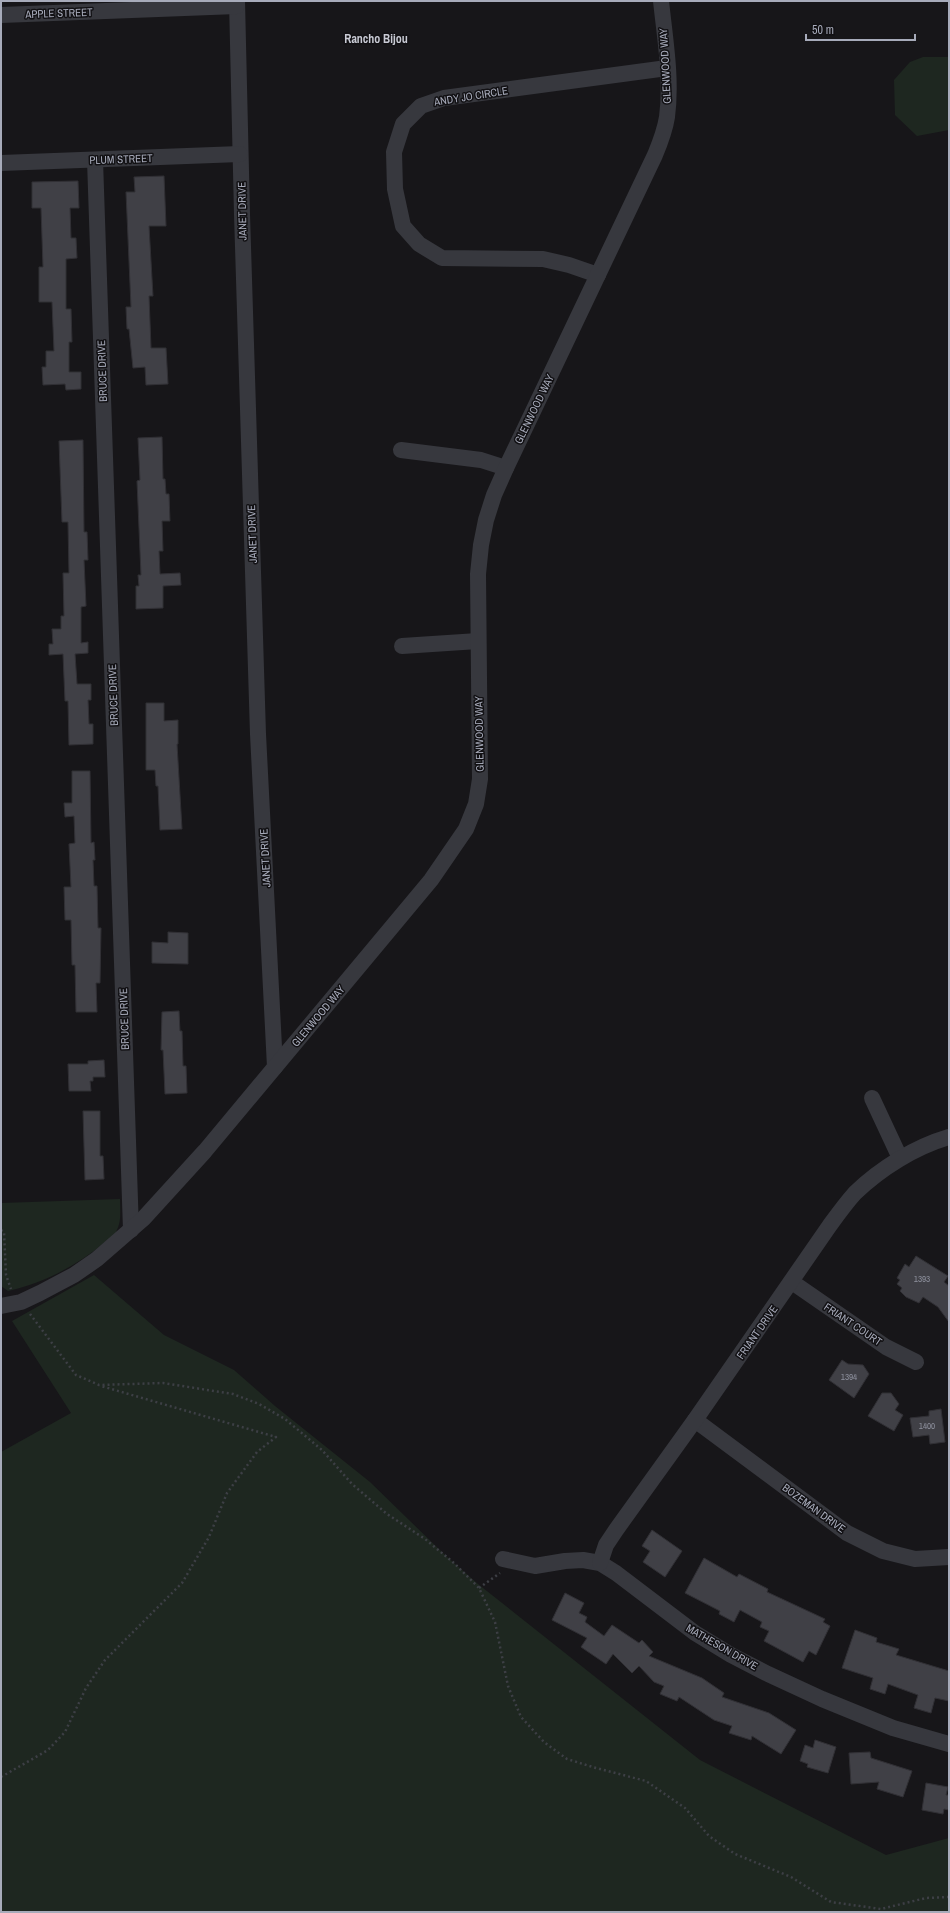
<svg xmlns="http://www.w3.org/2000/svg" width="950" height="1913" font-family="'Archivo Narrow',sans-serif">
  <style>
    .green { fill: #1e2720 }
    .building { fill: #404046; stroke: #313035 }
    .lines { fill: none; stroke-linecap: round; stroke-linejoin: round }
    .path { stroke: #3d3f45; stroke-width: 2.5; stroke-dasharray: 2 3; stroke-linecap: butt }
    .minor { stroke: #37383e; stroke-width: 16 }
    .labels { text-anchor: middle; stroke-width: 3; stroke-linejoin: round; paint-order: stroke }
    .number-label { font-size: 9px; fill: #8d909d }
    .street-label { font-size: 11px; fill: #a7abba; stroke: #121114 }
    .neighbourhood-label { font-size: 12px; font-weight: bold; fill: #c9cbd5; stroke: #121114 }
  </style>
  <rect width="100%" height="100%" fill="#171619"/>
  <g class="green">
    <polygon points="923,57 949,57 949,130 917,136 895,115 894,80 910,62"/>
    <path d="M120,1199C120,1210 122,1221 116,1232C114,1236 109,1239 105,1242C77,1266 43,1283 8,1291L1,1286V1203Z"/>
    <polygon points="94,1275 164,1335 234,1370 275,1406 370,1482 446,1556 478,1584 700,1760 886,1855 949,1838 949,1912 1,1912 1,1452 71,1413 12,1321"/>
  </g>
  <g class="building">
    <polygon points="164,176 166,226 149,226 153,296 149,296 151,348 166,348 168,384 146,385 145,367 133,368 129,329 127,329 126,307 131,307 126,192 135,192 134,177"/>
    <polygon points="78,181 79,208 70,208 71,238 76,238 77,258 66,259 66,309 71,309 72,342 69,342 69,372 81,372 81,389 66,390 65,384 43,385 42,367 46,367 46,351 54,351 52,302 39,302 39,267 43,267 41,208 32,208 32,182"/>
    <polygon points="162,437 163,479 165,479 166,494 169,494 170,521 162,521 163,551 159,551 160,574 180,573 181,585 163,586 163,608 136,609 136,586 139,586 138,575 141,575 137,481 140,480 138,438"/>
    <polygon points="83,440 84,532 87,532 88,560 84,560 86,606 81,607 81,643 88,642 88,653 75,654 77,684 91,684 91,700 88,700 89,724 93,724 93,744 69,745 68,701 65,701 63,654 49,655 49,644 53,644 52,629 61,629 61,616 64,616 63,573 69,573 68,522 62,522 59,441"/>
    <polygon points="146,703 164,703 164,721 178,720 178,744 177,744 182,829 160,830 158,786 156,786 155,770 146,770"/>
    <polygon points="72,771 90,771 91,843 94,842 95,860 93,860 94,886 97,886 98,928 101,928 100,983 96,983 97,1012 76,1012 75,965 72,965 71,920 65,920 64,887 71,887 69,844 75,843 74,816 65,817 64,803 72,803"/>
    <polygon points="168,932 188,933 188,964 152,963 152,942 168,943"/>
    <polygon points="179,1011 180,1031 182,1031 183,1066 186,1066 187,1093 165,1094 163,1050 161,1050 162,1012"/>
    <polygon points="104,1060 105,1077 93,1077 93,1081 90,1081 91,1091 69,1091 68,1064 88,1064 88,1061"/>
    <polygon points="83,1111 100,1111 100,1156 103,1156 104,1179 85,1180"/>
    <polygon points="916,1256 948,1276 944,1282 949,1286 949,1322 938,1307 923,1297 919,1303 906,1297 900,1291 902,1288 897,1284 900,1280 897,1278 905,1264 909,1267"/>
    <polygon points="842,1360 848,1364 863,1365 869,1374 854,1398 829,1380"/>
    <polygon points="882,1393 891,1393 899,1404 895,1410 903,1415 894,1431 868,1416"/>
    <polygon points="941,1409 945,1442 930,1444 929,1435 913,1437 910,1418 929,1416 929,1411"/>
    <polygon points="652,1530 682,1551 665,1577 643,1562 650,1551 642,1546"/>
    <polygon points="704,1558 737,1577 739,1574 768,1589 767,1592 825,1619 823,1622 830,1626 816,1655 809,1651 803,1662 764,1641 769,1631 760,1627 762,1622 740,1610 734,1622 719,1614 720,1611 685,1593"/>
    <polygon points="565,1593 584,1603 579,1613 587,1617 585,1622 604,1636 612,1625 639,1643 642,1640 653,1652 649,1656 702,1678 724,1693 722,1697 769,1713 796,1730 781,1754 752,1736 751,1740 729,1733 732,1726 714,1720 679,1697 677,1701 660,1694 664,1686 654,1682 639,1666 632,1673 613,1654 606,1664 581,1647 587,1638 552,1620"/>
    <polygon points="855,1630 877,1638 876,1642 899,1649 896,1655 949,1671 949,1701 935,1698 931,1713 914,1708 918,1695 888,1684 885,1694 870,1689 873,1678 842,1668"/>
    <polygon points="815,1740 836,1747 828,1773 807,1767 808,1764 800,1761 805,1745 813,1748"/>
    <polygon points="870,1752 871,1758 912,1771 903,1797 877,1789 879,1782 851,1784 849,1753"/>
    <polygon points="926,1783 948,1787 946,1795 949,1795 949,1810 944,1809 943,1814 922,1810"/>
  </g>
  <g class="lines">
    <g class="path">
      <polyline points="1,1230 4,1232 6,1275 11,1289"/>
      <polyline points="30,1314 76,1375 99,1385 163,1383 233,1394 259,1404 285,1419 322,1450 352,1484 387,1514 425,1539 454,1563 479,1588 495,1622 508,1686 521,1717 544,1742 567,1759 596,1768 646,1781 685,1808 709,1836 735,1854 791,1877 831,1902 881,1909 926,1898 949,1897"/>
      <polyline points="479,1588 500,1573"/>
      <polyline points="1,1777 48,1750 65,1732 86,1688 105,1660 182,1583 209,1537 227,1493 257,1452 276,1437 101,1386"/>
    </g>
    <g class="minor">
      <polyline points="237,1 242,214 258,734 275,1067"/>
      <polyline points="1,15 237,6"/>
      <polyline points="95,160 131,1230"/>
      <polyline points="1,163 240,154"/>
      <polyline points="598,275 569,265 543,259 442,258 419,244 403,226 395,189 394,152 403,124 421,106 444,98 667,68"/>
      <polyline points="401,450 481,460 506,468"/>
      <polyline points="402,646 478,641"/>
      <polyline points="872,1098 900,1158"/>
      <polyline points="792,1282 886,1347 916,1362"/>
      <path d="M1,1306L21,1302L40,1293L74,1275L97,1259L143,1219L205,1151L431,880L466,829L476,804L480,779L478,574L481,545L486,520L494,495L506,468L655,155C660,143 665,130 667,117C672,79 665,39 661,1"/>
      <polyline points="695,1420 847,1533 883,1551 915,1559 949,1557"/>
      <polyline points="503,1559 535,1566 565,1561 583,1560 600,1563 616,1573 695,1633 731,1655 768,1674 822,1699 893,1728 949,1744"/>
      <path d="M600,1563L606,1545L616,1530L695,1420L830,1225C838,1214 846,1203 855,1193C881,1168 915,1147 949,1137"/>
    </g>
  </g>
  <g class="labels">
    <g class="number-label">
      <text x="922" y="1282">1393</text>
      <text x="849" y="1380">1394</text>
      <text x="927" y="1429">1400</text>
    </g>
    <g class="street-label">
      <text transform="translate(59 13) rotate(-2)" y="4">APPLE STREET</text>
      <text transform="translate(665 66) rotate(-93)" y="4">GLENWOOD WAY</text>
      <text transform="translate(471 96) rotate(-9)" y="4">ANDY JO CIRCLE</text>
      <text transform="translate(121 159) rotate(-2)" y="4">PLUM STREET</text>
      <text transform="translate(242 211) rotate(-91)" y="4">JANET DRIVE</text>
      <text transform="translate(102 371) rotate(-92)" y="4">BRUCE DRIVE</text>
      <text transform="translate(534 409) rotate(-64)" y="4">GLENWOOD WAY</text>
      <text transform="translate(252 534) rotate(-92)" y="4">JANET DRIVE</text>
      <text transform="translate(113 695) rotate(-92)" y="4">BRUCE DRIVE</text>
      <text transform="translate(479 734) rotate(-91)" y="4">GLENWOOD WAY</text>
      <text transform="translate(265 858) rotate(-93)" y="4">JANET DRIVE</text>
      <text transform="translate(318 1016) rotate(-50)" y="4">GLENWOOD WAY</text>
      <text transform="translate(124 1019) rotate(-92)" y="4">BRUCE DRIVE</text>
      <text transform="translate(853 1324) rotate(34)" y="4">FRIANT COURT</text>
      <text transform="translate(757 1332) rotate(-55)" y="4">FRIANT DRIVE</text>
      <text transform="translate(814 1508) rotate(36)" y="4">BOZEMAN DRIVE</text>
      <text transform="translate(722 1647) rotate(30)" y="4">MATHESON DRIVE</text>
    </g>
    <g class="neighbourhood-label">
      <text x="376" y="43">Rancho Bijou</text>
    </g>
  </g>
  <rect width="950" height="1913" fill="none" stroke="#a7abba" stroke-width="4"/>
  <path d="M806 34v6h109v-6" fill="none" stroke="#a7abba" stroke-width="2"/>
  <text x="812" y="34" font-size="12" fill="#a7abba" stroke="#121114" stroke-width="3" paint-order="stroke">50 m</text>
</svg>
